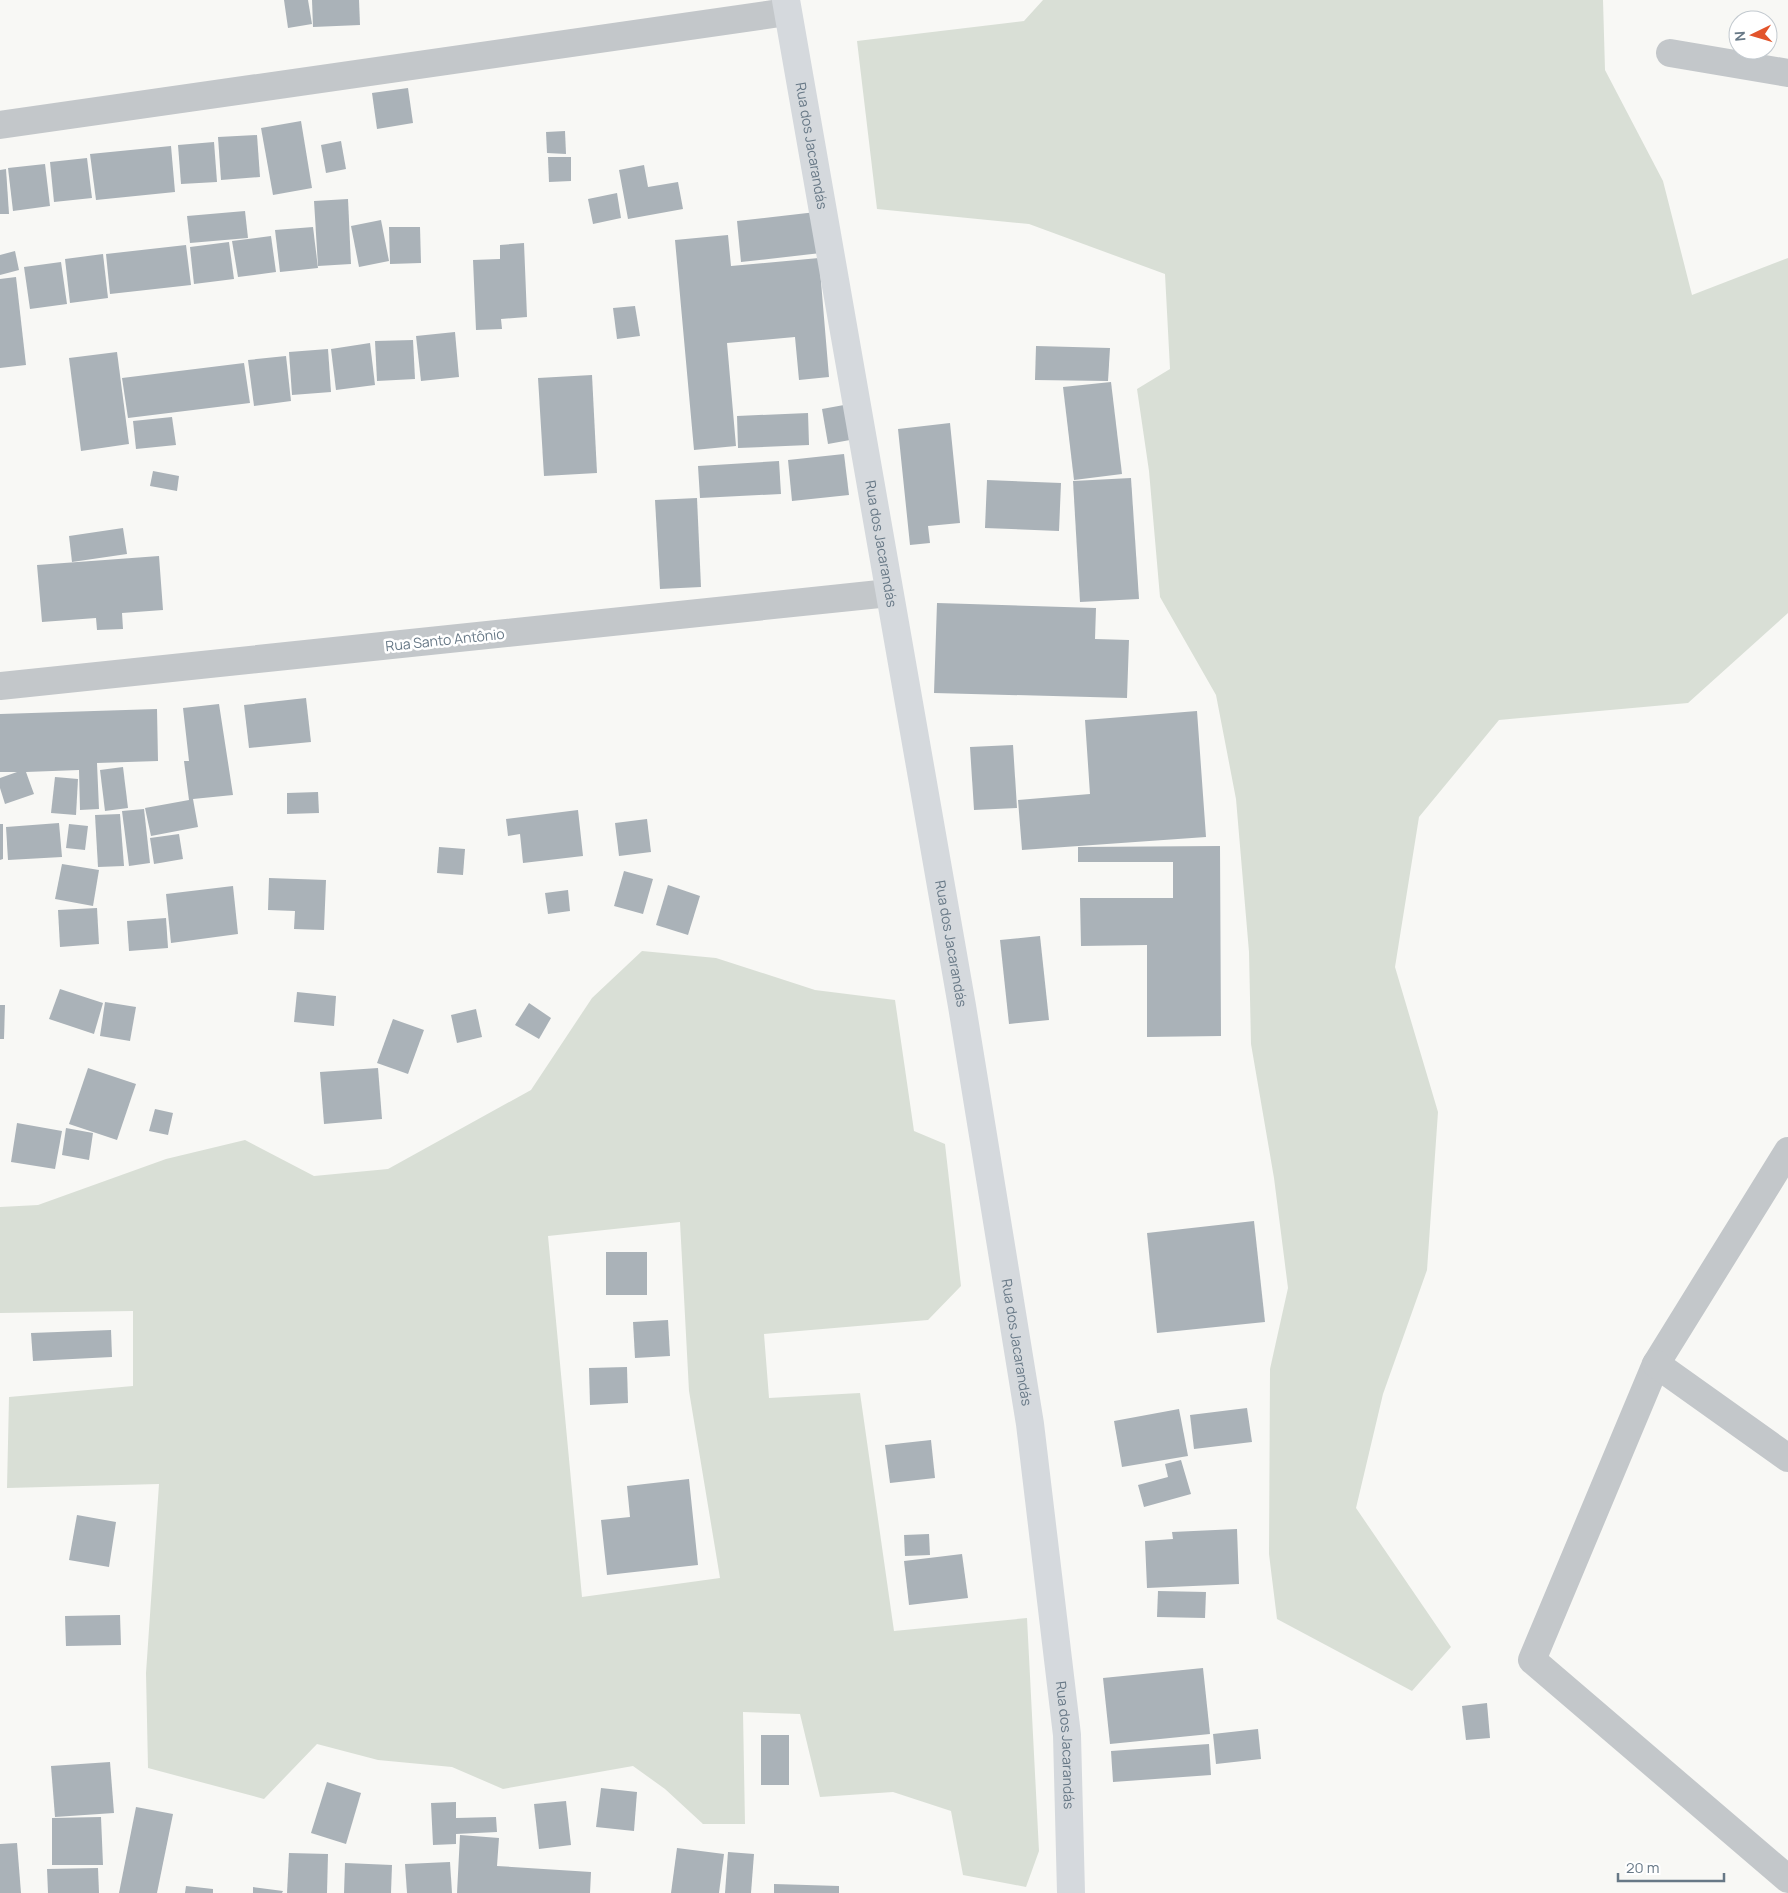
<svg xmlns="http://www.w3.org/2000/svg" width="1788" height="1893" font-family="Manrope,sans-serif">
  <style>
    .green { fill: #d9dfd6; fill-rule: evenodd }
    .building { fill: #aab2b8 }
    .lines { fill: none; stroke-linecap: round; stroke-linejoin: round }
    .street { stroke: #c3c7ca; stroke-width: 28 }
    .secondary { stroke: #d5d9dd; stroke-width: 28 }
    .labels { text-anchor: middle; stroke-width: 5; stroke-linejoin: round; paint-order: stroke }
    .street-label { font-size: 14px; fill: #677886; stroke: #fff }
  </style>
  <rect width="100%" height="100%" fill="#f8f8f5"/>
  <g class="green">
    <polygon points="1043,0 1603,0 1605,70 1663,181 1692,295 1788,258 1788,613 1688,703 1499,720 1419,817 1395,967 1438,1112 1427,1270 1383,1394 1356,1508 1451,1647 1412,1691 1277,1619 1269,1554 1270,1369 1288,1288 1274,1178 1251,1044 1249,952 1236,799 1216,695 1160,597 1149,471 1137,389 1170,369 1165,274 1029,224 877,209 857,41 1024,21"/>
    <path d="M642,951L716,958L815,990L895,1000L914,1131L945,1144L961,1286L928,1320L764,1334L769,1398L860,1393L894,1631L1027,1618L1039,1851L1026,1887L963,1875L951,1811L893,1792L820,1797L800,1714L743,1712L745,1824H703L665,1789L633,1766L503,1789L452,1767L378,1760L317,1744L264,1799L148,1768L146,1673L159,1484L7,1488L9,1397L133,1386V1311L0,1313V1207L38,1205L166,1159L245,1140L314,1176L388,1169L531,1090L592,998ZM680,1222L689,1391L720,1578L582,1597L548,1236Z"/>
  </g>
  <g class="building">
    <polygon points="284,0 308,0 312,24 288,28"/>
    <polygon points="312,0 359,0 360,25 313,27"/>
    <polygon points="408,88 413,123 377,129 372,93"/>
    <polygon points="301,121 312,188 273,195 261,128"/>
    <polygon points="565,131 566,154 547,153 546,132"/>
    <polygon points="257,135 260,177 221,180 218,137"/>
    <polygon points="341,141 346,169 326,173 321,145"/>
    <polygon points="214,142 217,182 181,184 178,145"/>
    <polygon points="171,146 175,192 96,200 90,154"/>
    <polygon points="548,157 571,157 571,181 549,182"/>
    <polygon points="87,158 92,198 54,202 50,162"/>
    <polygon points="45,164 50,206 13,211 8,168"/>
    <polygon points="644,165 648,187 678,182 683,209 628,219 619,170"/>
    <polygon points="6,169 9,214 0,214 0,170"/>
    <polygon points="617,193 621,218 593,224 588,199"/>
    <polygon points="348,199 351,264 318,266 314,201"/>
    <polygon points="245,211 248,238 190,243 187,216"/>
    <polygon points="816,212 821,253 741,262 737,221"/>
    <polygon points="381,220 389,261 359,267 351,226"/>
    <polygon points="313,227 318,268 280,272 275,230"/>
    <polygon points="389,227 420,227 421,263 390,264"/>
    <polygon points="728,235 731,266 819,258 829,377 799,380 795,337 727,343 736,446 694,450 675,240"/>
    <polygon points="271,236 276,272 238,277 232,241"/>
    <polygon points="229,242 234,279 194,284 190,247"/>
    <polygon points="524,243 527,317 501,319 502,329 476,330 473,260 500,259 500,245"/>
    <polygon points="186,245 191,285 110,294 106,254"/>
    <polygon points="15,251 19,270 0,275 0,255"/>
    <polygon points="103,254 108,298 70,303 65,259"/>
    <polygon points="61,262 67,304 30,309 24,267"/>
    <polygon points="16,277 26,365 0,368 0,279"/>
    <polygon points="635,306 640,336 617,339 613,308"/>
    <polygon points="455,332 459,377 421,381 416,336"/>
    <polygon points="413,340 415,379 377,381 375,341"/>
    <polygon points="370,343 375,385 336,390 331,349"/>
    <polygon points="1036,346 1110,348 1108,381 1035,380"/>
    <polygon points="328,349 331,392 292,395 289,352"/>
    <polygon points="117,352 129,444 81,451 69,358"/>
    <polygon points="286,356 291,401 254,406 248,360"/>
    <polygon points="244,363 250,403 128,418 122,378"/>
    <polygon points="592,375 597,473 544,476 538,378"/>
    <polygon points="1111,382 1122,474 1074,480 1063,387"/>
    <polygon points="844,405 850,440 828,444 822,409"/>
    <polygon points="808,413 809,445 738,448 737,416"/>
    <polygon points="172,417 176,445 136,449 133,421"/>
    <polygon points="950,423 960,523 928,526 930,543 910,545 898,429"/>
    <polygon points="844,454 849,495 792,501 788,460"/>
    <polygon points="779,461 781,494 700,498 698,466"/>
    <polygon points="153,471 179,476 177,491 150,486"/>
    <polygon points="1131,478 1139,599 1080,602 1073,481"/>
    <polygon points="987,480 1061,483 1059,531 985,528"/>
    <polygon points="697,498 701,587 660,589 655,500"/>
    <polygon points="123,528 127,554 72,562 69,536"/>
    <polygon points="159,556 163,610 122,613 123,629 97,630 96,618 42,622 37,565"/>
    <polygon points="937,603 1096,608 1095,639 1129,640 1127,698 934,693"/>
    <polygon points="306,698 311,742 249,748 244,705"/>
    <polygon points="219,704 233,795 193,799 198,827 151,836 145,808 189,800 184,761 189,761 183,708"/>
    <polygon points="157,709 158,761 97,763 99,809 80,810 79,770 26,772 34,794 5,804 0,788 0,778 17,772 0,772 0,714"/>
    <polygon points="1197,711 1206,837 1022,850 1018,800 1090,794 1085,720"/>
    <polygon points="1013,745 1017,808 974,810 970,747"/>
    <polygon points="123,767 128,808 105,811 100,770"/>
    <polygon points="55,777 78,779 76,815 51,813"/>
    <polygon points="318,792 319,813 287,814 287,793"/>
    <polygon points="144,809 150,863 129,866 122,811"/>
    <polygon points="578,810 583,856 523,863 520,834 508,836 506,819"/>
    <polygon points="120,814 124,866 98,867 95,815"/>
    <polygon points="647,819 651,852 619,856 615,823"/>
    <polygon points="59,823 62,857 8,860 6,827"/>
    <polygon points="0,824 3,824 3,859 0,860"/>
    <polygon points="69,824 88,826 85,850 66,848"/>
    <polygon points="179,834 183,859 154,864 150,838"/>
    <polygon points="1220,846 1221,1036 1147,1037 1147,945 1081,946 1080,898 1173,898 1173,862 1078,862 1078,847"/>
    <polygon points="439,847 465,849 463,875 437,873"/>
    <polygon points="62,864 99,870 93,906 55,899"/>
    <polygon points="624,871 653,879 643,914 614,906"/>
    <polygon points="269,878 326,880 324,930 294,929 295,911 268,910"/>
    <polygon points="668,885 700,896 688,935 656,925"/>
    <polygon points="233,886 238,934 171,943 166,894"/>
    <polygon points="568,890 570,911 548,914 545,893"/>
    <polygon points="97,908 99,944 60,947 58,910"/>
    <polygon points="166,918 168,948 129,951 127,921"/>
    <polygon points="1040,936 1049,1020 1009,1024 1000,940"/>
    <polygon points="60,989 103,1003 94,1034 49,1019"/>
    <polygon points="297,992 336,996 334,1026 294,1022"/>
    <polygon points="105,1002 136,1007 130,1041 100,1036"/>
    <polygon points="529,1003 551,1018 539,1039 515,1025"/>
    <polygon points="0,1005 5,1005 4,1039 0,1039"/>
    <polygon points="476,1009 482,1037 457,1043 451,1015"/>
    <polygon points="393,1019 424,1030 408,1074 377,1063"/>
    <polygon points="88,1068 136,1084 117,1140 69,1124"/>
    <polygon points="378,1068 382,1119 324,1124 320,1072"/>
    <polygon points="155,1109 173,1113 168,1135 149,1131"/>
    <polygon points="17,1123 62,1131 55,1169 11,1162"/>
    <polygon points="66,1128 93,1133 89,1160 62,1155"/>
    <polygon points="1254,1221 1265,1322 1157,1333 1147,1233"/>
    <rect x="606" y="1252" width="41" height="43"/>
    <polygon points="668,1320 670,1356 635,1358 633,1322"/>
    <polygon points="111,1330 112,1357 33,1361 31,1333"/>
    <polygon points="627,1367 628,1403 590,1405 589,1368"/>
    <polygon points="1247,1408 1252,1442 1194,1449 1190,1415"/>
    <polygon points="1179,1409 1188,1456 1122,1467 1114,1421"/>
    <polygon points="931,1440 935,1478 890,1483 885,1445"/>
    <polygon points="1181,1460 1191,1494 1144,1507 1138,1485 1168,1477 1165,1464"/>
    <polygon points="689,1479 698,1565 607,1575 601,1520 630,1517 627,1486"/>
    <polygon points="77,1515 116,1522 109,1567 69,1560"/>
    <polygon points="1237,1529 1239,1584 1147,1588 1145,1541 1173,1539 1172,1532"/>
    <polygon points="929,1534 930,1555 905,1556 904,1535"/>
    <polygon points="962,1554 968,1598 909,1605 904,1561"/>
    <polygon points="1158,1591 1206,1592 1205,1618 1157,1617"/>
    <polygon points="120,1615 121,1645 66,1646 65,1616"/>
    <polygon points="1203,1668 1210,1734 1110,1744 1103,1678"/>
    <polygon points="1487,1703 1490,1738 1466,1740 1462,1706"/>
    <polygon points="1258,1729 1261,1759 1216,1764 1213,1734"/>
    <rect x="761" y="1735" width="28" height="50"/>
    <polygon points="1209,1744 1211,1775 1113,1782 1111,1751"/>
    <polygon points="110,1762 114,1813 55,1817 51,1766"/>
    <polygon points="327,1782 361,1793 346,1844 311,1833"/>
    <polygon points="601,1788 637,1792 634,1831 596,1827"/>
    <polygon points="566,1801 571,1845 539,1849 534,1804"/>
    <polygon points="456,1802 456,1818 496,1817 497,1832 456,1834 456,1844 433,1845 431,1803"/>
    <polygon points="136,1807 173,1814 157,1893 119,1893"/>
    <polygon points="101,1817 103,1865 52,1865 52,1818"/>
    <polygon points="460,1835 499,1838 497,1866 591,1872 590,1893 457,1893"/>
    <polygon points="17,1843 21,1893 0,1893 0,1844"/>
    <polygon points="677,1848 724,1854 719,1893 671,1893"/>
    <polygon points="728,1852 754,1854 751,1893 725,1893"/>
    <polygon points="289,1853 328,1854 327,1893 287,1893"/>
    <polygon points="450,1862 452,1893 407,1893 405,1864"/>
    <polygon points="345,1863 392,1865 391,1893 344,1893"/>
    <polygon points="98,1868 99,1893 48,1893 47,1869"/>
    <polygon points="774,1884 839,1886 839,1893 774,1893"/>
    <polygon points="186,1886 213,1889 213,1893 185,1893"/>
    <polygon points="253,1887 283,1891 282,1893 253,1893"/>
  </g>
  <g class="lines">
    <g class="street">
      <polyline points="1670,53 1788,73"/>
      <polyline points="0,125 787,12"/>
      <polyline points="0,686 889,593"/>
      <polyline points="1788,1151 1656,1364 1532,1660 1788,1879"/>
      <polyline points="1656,1364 1788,1458"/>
    </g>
    <path class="secondary" id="s1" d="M786,0L962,1006L1030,1424L1067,1735L1071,1893"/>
  </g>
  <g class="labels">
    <g class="street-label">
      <text dy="5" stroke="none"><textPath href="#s1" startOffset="148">Rua dos Jacarandás</textPath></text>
      <text dy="5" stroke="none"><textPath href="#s1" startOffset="552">Rua dos Jacarandás</textPath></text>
      <text transform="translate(445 640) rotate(-6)" y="5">Rua Santo Antônio</text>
      <text dy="5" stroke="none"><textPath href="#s1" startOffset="958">Rua dos Jacarandás</textPath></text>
      <text dy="5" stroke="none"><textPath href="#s1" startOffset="1362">Rua dos Jacarandás</textPath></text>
      <text dy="5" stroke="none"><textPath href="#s1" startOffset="1768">Rua dos Jacarandás</textPath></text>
    </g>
  </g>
  <g transform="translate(1753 35) rotate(265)"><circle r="24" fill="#ffffff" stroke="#c2c9cf"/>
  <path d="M0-4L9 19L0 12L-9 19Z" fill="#e2542b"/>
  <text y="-8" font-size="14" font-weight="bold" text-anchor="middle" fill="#677886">N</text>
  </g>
  <path d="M1618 1873v8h106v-8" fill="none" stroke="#677886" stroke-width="2.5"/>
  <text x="1626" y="1873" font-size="15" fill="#677886" stroke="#ffffff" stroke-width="4" paint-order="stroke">20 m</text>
</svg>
